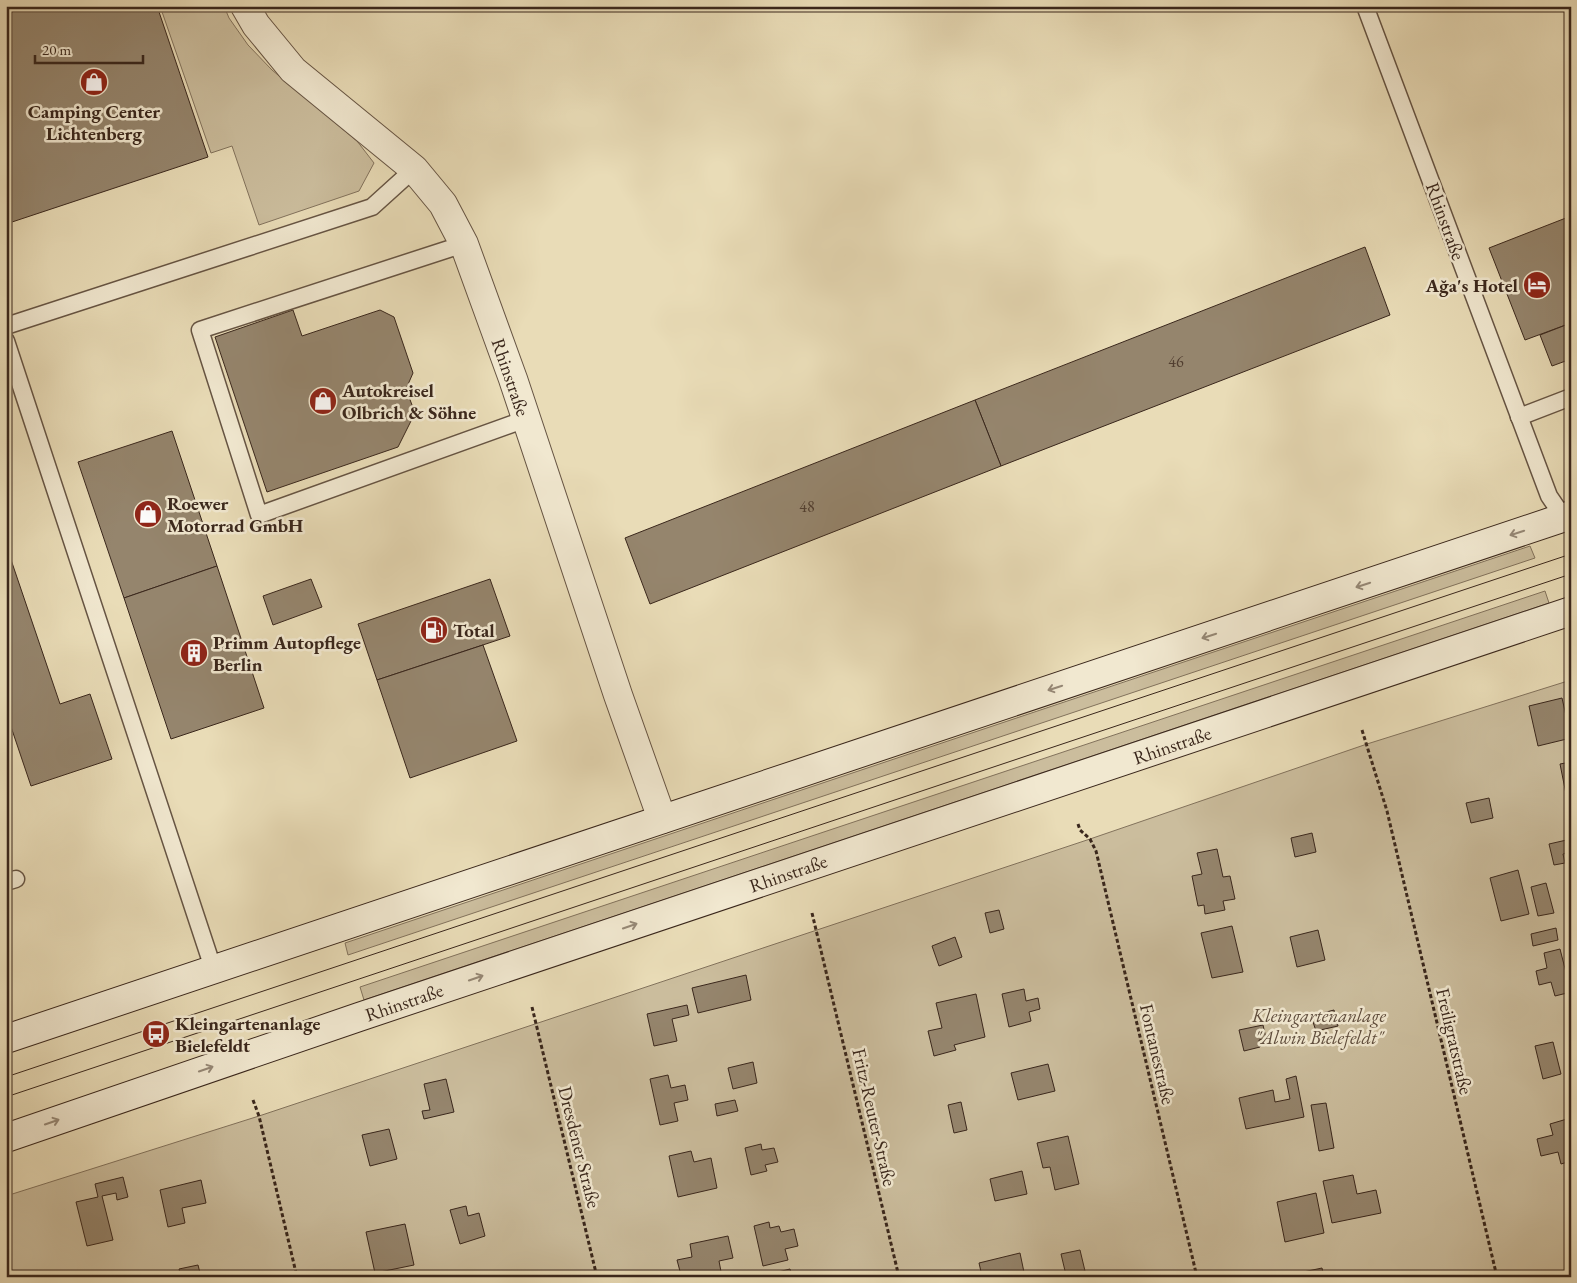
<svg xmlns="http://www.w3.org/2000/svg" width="1577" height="1283" font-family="'EB Garamond',serif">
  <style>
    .green { fill: #cbbd9d; stroke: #82725c }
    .building { fill: #95856d; stroke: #3a271c }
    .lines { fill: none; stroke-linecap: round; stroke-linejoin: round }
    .lane-casing { stroke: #665443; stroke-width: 19 }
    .street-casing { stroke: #665443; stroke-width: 30 }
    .secondary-casing { stroke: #3a271c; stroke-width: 30 }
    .path { stroke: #3a271c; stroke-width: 3; stroke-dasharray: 4 2.5; stroke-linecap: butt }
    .lane { stroke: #f1e8d0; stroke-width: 16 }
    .street { stroke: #f1e8d0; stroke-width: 28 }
    .secondary { stroke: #f1e8d0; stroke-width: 28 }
    .tram { stroke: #3a271c; stroke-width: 1 }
    .oneway { stroke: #968876 }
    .labels { text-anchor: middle; stroke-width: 5; stroke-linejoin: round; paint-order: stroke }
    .number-label { font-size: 16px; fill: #513e30 }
    .poi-label { font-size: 19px; font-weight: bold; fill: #3a271c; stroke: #f1e8d0; text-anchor: start }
    .street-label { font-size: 19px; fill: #3a271c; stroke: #f1e8d0 }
    .park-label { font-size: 19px; font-style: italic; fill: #5e4c3c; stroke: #f1e8d0 }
  </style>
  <rect width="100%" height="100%" fill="#e9dcb7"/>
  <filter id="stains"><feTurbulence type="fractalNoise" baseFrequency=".004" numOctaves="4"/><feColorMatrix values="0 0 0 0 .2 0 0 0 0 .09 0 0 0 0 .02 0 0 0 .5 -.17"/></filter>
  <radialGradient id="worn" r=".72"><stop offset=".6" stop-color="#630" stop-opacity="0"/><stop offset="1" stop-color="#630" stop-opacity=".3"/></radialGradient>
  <g class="green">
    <polygon points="160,6 224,6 229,18 248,45 272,70 357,141 374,163 359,191 259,225 232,146 211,153"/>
    <polygon points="1530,546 1535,558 348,955 345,943"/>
    <polygon points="1545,591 1549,603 364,1000 360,987"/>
    <polygon points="1571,680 1571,1277 6,1277 6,1196 259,1116 1090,839 1367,744"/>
  </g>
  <g class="building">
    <polygon points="6,6 157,6 208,157 6,224"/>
    <polygon points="1571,216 1571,323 1525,340 1489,248"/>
    <polygon points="1365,247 1390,315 1001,466 975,400"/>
    <polygon points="293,310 302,336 380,310 394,317 413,373 406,389 415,413 398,447 267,492 215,337"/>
    <polygon points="1571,323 1571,359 1552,366 1540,335"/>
    <polygon points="975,400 1001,466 650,604 625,538"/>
    <polygon points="172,431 217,566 124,598 78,462"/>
    <polygon points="6,545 60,704 90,694 112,759 31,786 6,712"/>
    <polygon points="217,566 264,708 171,739 124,598"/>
    <polygon points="311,579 322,607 273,625 263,596"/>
    <polygon points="490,579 510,636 377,680 358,624"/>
    <polygon points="483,645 517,741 410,778 377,680"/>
    <polygon points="1562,698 1571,738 1538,746 1529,706"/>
    <polygon points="1571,762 1571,798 1567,799 1560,764"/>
    <polygon points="1489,798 1493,818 1471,823 1466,803"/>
    <polygon points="1312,833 1316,852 1295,857 1291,838"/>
    <polygon points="1571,839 1571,852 1563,854 1565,863 1554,865 1549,844"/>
    <polygon points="1217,849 1223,877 1230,876 1235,899 1223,901 1225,910 1205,914 1204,905 1198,906 1192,876 1202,874 1197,853"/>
    <polygon points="1518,870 1529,914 1501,921 1490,878"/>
    <polygon points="1546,883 1554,913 1538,916 1531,887"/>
    <polygon points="999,910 1004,929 990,933 985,913"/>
    <polygon points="1232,926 1243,972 1212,978 1201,933"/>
    <polygon points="1556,928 1558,940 1533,946 1531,934"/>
    <polygon points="1318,930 1325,960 1297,967 1290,937"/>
    <polygon points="955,937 962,957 939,966 932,946"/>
    <polygon points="1560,949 1571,992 1555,996 1551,982 1539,985 1536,971 1547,968 1544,953"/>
    <polygon points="746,975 751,1000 698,1013 692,988"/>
    <polygon points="1024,989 1026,1001 1038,998 1040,1009 1029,1012 1031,1021 1009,1027 1002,994"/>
    <polygon points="976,994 985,1037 954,1045 956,1050 934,1056 928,1031 942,1028 936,1003"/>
    <polygon points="687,1005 689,1015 672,1019 677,1041 654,1046 647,1014"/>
    <polygon points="1334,1010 1338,1026 1316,1031 1311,1016"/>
    <polygon points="1263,1025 1266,1038 1259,1040 1260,1047 1244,1051 1239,1030"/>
    <polygon points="1553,1042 1561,1074 1543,1079 1535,1046"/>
    <polygon points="753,1062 757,1083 733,1089 728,1068"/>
    <polygon points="1048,1064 1055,1091 1018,1100 1011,1073"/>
    <polygon points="668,1075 671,1088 685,1085 688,1100 674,1103 678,1121 660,1125 650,1079"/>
    <polygon points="1296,1076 1304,1117 1246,1129 1239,1098 1273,1090 1275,1102 1290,1099 1286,1079"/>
    <polygon points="446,1079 454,1112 424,1119 422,1111 430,1110 424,1084"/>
    <polygon points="735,1100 738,1111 717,1116 715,1104"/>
    <polygon points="961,1102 967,1130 954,1133 948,1105"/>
    <polygon points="1326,1103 1334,1148 1319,1151 1311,1105"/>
    <polygon points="1567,1119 1571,1133 1571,1161 1561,1164 1558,1152 1541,1156 1537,1139 1553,1135 1550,1124"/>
    <polygon points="389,1129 397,1159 370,1166 362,1135"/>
    <polygon points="1068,1136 1079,1184 1055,1190 1050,1167 1043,1168 1037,1143"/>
    <polygon points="761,1144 762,1150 774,1148 778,1162 765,1165 767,1171 751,1175 745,1148"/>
    <polygon points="691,1151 694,1162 711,1158 717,1188 678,1197 669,1156"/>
    <polygon points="1022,1171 1027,1194 995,1201 990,1179"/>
    <polygon points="1353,1175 1357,1194 1376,1190 1381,1213 1332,1223 1323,1181"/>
    <polygon points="123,1177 128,1197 117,1200 116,1193 102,1196 113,1240 87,1246 76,1202 98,1197 95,1184"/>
    <polygon points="201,1180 206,1203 182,1208 185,1223 168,1227 160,1190"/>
    <polygon points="1316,1193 1324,1233 1285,1242 1277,1202"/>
    <polygon points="466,1206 468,1216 479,1213 485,1236 460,1244 450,1210"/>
    <polygon points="769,1222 770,1228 779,1226 781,1232 794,1229 798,1246 785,1249 788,1260 763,1266 754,1226"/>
    <polygon points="405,1224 414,1265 375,1273 366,1232"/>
    <polygon points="728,1236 733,1258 719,1261 722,1277 689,1277 688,1273 681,1275 677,1260 692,1257 690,1244"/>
    <polygon points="1080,1250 1085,1271 1066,1275 1061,1254"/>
    <polygon points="1020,1253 1025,1277 977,1277 982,1276 979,1263"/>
    <polygon points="198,1265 201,1277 181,1277 179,1269"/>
    <polygon points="1322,1268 1324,1277 1290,1277 1289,1275"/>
    <polygon points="790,1269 792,1277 758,1277"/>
  </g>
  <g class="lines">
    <defs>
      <g id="lane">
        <polyline points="1365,6 1549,496 1564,518"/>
        <polyline points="464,244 200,330 259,515 526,419"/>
        <polyline points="6,326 372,207 414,169"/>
        <polyline points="6,341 213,968"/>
        <polyline points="1519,417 1571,397"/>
        <polyline points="6,882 16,879"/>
      </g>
      <polyline id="street" points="245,6 256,25 293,70 414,169 443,204 464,244 513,379 618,695 662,819"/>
      <g id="secondary">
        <polyline points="6,1039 1571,515"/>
        <polyline points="6,1138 359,1017 1571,611"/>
      </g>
    </defs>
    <use href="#lane" class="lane-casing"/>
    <use href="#street" class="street-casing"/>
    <use href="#secondary" class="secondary-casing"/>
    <g class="path">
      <polyline points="1362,730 1387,811 1497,1277"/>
      <polyline points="1078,824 1080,830 1090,839 1096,851 1197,1277"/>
      <polyline points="812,913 899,1277"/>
      <polyline points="532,1007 597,1277"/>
      <polyline points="253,1100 259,1116 297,1277"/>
    </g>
    <use href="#lane" class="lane"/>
    <use href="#street" class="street"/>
    <use href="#secondary" class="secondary"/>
    <g class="tram">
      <polyline points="6,1077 1571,554"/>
      <polyline points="6,1097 1571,574"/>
    </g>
  </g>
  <defs><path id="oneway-shaft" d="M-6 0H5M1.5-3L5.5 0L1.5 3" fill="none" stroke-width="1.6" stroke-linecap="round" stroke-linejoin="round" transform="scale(1.25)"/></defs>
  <g class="oneway">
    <use href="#oneway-shaft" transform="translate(1517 533) rotate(162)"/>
    <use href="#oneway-shaft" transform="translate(1363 585) rotate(162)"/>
    <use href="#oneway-shaft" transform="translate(1209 636) rotate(162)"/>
    <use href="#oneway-shaft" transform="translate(1055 688) rotate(162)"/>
    <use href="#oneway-shaft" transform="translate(630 926) rotate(-19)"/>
    <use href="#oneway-shaft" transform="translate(476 978) rotate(-19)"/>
    <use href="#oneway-shaft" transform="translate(206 1069) rotate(-19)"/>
    <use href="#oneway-shaft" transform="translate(52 1122) rotate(-19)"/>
  </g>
  <defs>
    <symbol id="shop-disc" viewBox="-11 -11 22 22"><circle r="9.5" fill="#8f2418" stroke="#f1e8d0"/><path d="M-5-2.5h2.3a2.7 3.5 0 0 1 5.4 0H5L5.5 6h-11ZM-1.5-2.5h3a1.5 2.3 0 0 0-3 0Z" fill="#fff"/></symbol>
    <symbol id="hotel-disc" viewBox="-11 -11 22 22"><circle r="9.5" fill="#8f2418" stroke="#f1e8d0"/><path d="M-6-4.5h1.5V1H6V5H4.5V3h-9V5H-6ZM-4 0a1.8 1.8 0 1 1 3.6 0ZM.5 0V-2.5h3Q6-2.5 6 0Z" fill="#fff"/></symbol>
    <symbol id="fuel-disc" viewBox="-11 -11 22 22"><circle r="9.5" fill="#8f2418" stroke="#f1e8d0"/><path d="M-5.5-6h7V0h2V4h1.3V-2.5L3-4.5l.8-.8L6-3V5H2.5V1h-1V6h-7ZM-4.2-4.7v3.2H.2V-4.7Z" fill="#fff"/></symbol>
    <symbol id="building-disc" viewBox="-11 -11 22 22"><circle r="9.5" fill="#8f2418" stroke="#f1e8d0"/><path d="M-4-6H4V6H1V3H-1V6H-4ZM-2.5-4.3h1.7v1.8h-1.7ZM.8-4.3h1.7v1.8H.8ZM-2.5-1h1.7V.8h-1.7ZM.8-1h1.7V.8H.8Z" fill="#fff"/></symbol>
    <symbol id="bus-disc" viewBox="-11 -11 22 22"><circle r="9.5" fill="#8f2418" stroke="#f1e8d0"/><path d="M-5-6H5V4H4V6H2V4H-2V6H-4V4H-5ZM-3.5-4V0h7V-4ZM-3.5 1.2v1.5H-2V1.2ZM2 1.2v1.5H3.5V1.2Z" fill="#fff"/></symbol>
  </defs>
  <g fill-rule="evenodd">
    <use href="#shop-disc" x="78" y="66" width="32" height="32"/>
    <use href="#hotel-disc" x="1521" y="269" width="32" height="32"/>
    <use href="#shop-disc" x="307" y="385" width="32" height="32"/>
    <use href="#shop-disc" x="132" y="498" width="32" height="32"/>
    <use href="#fuel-disc" x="418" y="614" width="32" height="32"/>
    <use href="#building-disc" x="178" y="637" width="32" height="32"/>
    <use href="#bus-disc" x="140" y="1018" width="32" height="32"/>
  </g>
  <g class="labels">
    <g class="number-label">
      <text x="1176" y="367">46</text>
      <text x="807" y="512">48</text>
    </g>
    <g class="poi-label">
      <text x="94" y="118" text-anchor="middle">Camping Center<tspan x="94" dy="22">Lichtenberg</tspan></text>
      <text x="1518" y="292" text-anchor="end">Ağa's Hotel</text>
      <text x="342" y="397">Autokreisel<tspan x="342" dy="22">Olbrich &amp; Söhne</tspan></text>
      <text x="167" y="510">Roewer<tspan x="167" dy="22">Motorrad GmbH</tspan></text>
      <text x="453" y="637">Total</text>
      <text x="213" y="649">Primm Autopflege<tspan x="213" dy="22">Berlin</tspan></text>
      <text x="175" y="1030">Kleingartenanlage<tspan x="175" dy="22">Bielefeldt</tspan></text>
    </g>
    <g class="street-label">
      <text transform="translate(1446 221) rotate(70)" y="7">Rhinstraße</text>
      <text transform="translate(511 377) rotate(71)" y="7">Rhinstraße</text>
      <text transform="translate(1172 745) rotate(-19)" y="7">Rhinstraße</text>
      <text transform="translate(788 873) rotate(-19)" y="7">Rhinstraße</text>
      <text transform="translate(404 1002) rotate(-19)" y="7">Rhinstraße</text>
      <text transform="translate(1455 1041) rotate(77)" y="7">Freiligratstraße</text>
      <text transform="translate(1158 1054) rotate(77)" y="7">Fontanestraße</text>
      <text transform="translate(875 1117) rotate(77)" y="7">Fritz-Reuter-Straße</text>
      <text transform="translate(580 1147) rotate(76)" y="7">Dresdener Straße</text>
    </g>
    <g class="park-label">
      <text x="1319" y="1022">Kleingartenanlage<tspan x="1319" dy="22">"Alwin Bielefeldt"</tspan></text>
    </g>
  </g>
  <rect width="1577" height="1283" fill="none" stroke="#e9dcb7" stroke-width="25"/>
  <rect x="8" y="8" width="1562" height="1268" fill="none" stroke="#3a271c" stroke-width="2.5"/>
  <rect x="12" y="12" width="1552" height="1258" fill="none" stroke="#3a271c"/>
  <path d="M35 55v8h108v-8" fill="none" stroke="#3a271c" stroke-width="2.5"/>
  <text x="42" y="55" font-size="15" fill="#3a271c" stroke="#f1e8d0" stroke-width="4" paint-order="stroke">20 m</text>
  <rect width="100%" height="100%" filter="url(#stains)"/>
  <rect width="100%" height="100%" fill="url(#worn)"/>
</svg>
